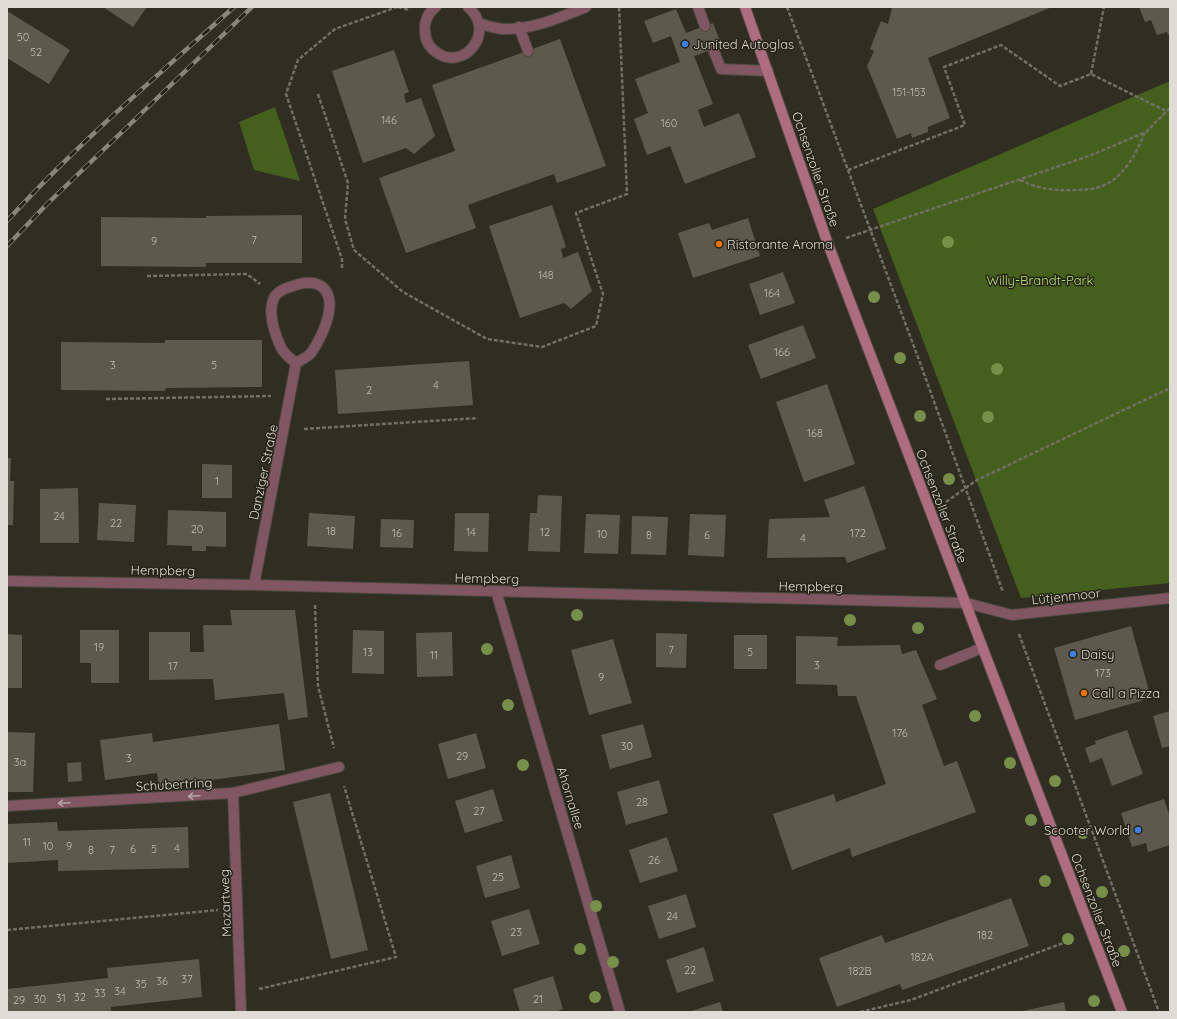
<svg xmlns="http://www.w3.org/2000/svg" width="1177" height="1019" font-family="Quicksand,sans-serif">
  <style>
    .green { fill: #455f1d }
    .building { fill: #5d5a4d }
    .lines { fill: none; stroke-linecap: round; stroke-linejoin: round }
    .service-casing { stroke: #4c493e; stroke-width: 12 }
    .minor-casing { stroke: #4c493e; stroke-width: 12 }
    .secondary-casing { stroke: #4c493e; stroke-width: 12 }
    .path { stroke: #726f66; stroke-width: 2.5; stroke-dasharray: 4 2; stroke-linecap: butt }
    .service { stroke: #805662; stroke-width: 10 }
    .minor { stroke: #805662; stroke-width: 10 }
    .secondary { stroke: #ae6c7f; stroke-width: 10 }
    .rail-casing { stroke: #88867c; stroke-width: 4.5 }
    .rail { stroke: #262318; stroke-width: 3; stroke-dasharray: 9; stroke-linecap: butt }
    .tree { fill: #76904a }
    .oneway { stroke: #b8a6a6 }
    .shop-dot { fill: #3f7fe0; stroke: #262318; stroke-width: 1.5 }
    .food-dot { fill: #e8710a; stroke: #262318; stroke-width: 1.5 }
    .labels { text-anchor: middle; stroke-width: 3; stroke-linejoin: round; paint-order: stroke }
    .number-label { font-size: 11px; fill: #bebcb2 }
    .poi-label { font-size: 13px; fill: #dedcd4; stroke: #262318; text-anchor: start }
    .street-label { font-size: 13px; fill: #dedcd4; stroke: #262318 }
    .park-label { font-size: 13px; fill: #b0e16b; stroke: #262318 }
  </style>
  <rect width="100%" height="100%" fill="#302d22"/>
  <g class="green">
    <polygon points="1170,81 1170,583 1021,598 873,209"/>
    <polygon points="275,107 300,181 254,170 239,122"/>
  </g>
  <g class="building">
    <polygon points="103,7 147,7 133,27"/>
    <polygon points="1052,7 928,58 950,118 928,127 928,132 912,138 911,133 897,139 867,66 874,51 870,49 881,21 888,24 892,8"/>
    <polygon points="1139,7 1170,7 1170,33 1168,35 1167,32 1157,35 1151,20 1145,22"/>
    <polygon points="676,9 686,33 713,23 722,46 694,56 713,104 698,110 704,127 739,113 756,157 685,184 670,146 647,155 634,119 648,113 635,79 680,62 671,36 653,43 644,21"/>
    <polygon points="7,11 70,50 49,84 7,58"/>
    <polygon points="560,39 606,166 557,183 554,174 468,205 476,228 406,253 379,178 455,151 432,85"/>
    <polygon points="394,50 409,92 404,94 406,103 421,98 435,136 414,154 406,148 363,163 332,71"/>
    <polygon points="552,205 566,247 561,249 563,258 578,252 592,291 571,309 564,303 520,318 489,226"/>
    <polygon points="302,215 302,263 206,263 206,267 101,266 101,217 206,218 206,216"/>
    <polygon points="748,218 760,256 693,278 678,233 709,223 712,230"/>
    <polygon points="783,272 795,303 760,315 749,284"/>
    <polygon points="803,325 816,358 761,379 748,345"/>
    <polygon points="165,340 262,340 262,387 166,388 165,391 61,390 61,342 165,343"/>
    <polygon points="469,361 473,405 338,414 335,370"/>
    <polygon points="827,384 855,464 804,482 776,402"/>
    <polygon points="7,458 11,458 10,481 14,481 13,525 7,525"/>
    <polygon points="202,464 232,465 232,498 202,498"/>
    <polygon points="864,486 886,549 847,563 845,557 767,558 769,519 830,517 824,500"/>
    <polygon points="78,488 79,543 40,543 40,489"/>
    <polygon points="538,495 562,496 560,552 528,551 530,513 537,513"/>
    <polygon points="99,503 136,505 134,542 97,540"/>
    <polygon points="168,510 226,512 226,547 206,546 206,551 192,551 192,546 167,545"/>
    <polygon points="309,513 355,516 353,549 307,546"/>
    <polygon points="455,513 489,513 488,552 454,551"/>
    <polygon points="586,514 620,515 618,554 584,553"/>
    <polygon points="690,514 726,515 724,557 688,555"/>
    <polygon points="632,516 668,517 666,555 631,554"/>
    <polygon points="381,519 414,520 413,548 380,547"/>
    <polygon points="230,610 295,610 308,717 288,720 284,693 215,700 213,679 149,680 149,632 190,632 190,652 204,652 203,625 232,625"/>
    <polygon points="1131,626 1151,698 1075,720 1054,648"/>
    <polygon points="80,630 119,630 119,683 91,683 91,663 80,663"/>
    <polygon points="353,630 384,631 384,674 352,673"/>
    <polygon points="452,632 453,676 417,677 416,633"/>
    <polygon points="656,633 687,634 686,668 656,667"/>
    <polygon points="7,634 22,635 22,688 7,688"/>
    <rect x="734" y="635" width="33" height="34"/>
    <polygon points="796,636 838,637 837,646 900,645 902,654 916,650 937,699 922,705 944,766 957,761 976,812 852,857 850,848 792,870 773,814 834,794 836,802 886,784 856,696 838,696 837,685 796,684"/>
    <polygon points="613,639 632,703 589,715 571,650"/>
    <polygon points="1170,711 1170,746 1162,748 1153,716"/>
    <polygon points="279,724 285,770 159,787 157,773 105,780 100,740 152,733 153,742"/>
    <polygon points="643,724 652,757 610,769 601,735"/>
    <polygon points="1127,730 1143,774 1112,786 1102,758 1090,763 1085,748 1096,744 1095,741"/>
    <polygon points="7,732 35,733 33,792 7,792"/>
    <polygon points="476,733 486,768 448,779 438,744"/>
    <polygon points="81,762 82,781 68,782 67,763"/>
    <polygon points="659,780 668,813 626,825 617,792"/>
    <polygon points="493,789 503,821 465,833 455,801"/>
    <polygon points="330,793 368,950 331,959 293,802"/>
    <polygon points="1164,799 1170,817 1170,845 1148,852 1146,843 1132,847 1121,813"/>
    <polygon points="57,822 58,831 188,827 189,868 58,871 58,860 7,863 7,824"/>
    <polygon points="667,837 678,871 640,883 629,850"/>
    <polygon points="511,855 520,888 485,898 476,866"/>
    <polygon points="686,894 696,927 659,939 648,906"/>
    <polygon points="1011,898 1029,946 902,990 900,984 837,1007 819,958 882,935 885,943"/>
    <polygon points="529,909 540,944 502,956 491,921"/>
    <polygon points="704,947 714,981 677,993 666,960"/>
    <polygon points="199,959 202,997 111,1007 111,1012 7,1012 7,989 108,978 107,968"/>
    <polygon points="553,976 563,1009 555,1012 520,1012 513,989"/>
    <polygon points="720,1002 723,1012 688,1012"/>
    <polygon points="1064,1002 1066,1012 1023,1012 1023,1011"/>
  </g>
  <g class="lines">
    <defs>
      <g id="service">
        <polyline points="698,7 705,26"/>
        <polyline points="519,27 528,51"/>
        <polyline points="713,49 721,69 768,71"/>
        <polyline points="940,665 982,648"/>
        <polyline points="233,793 241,1012"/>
        <polyline points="7,806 233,793 339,767"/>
      </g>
      <g id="minor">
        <path d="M436,7C428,12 424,22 425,31C425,40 429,47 436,52C464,73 497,31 468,7"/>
        <path d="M479,24C487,25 496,29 504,29C532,30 561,17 586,7"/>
        <polyline points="7,581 254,585 966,603 1012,615 1170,598"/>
        <path d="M254,585L296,363C301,360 308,357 311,353C318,343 325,328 328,317C335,287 317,276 290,287C285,288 278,292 275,296C269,306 271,318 274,329C280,347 281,352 296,363"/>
        <polyline points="496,591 620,1012"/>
      </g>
      <polyline id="secondary" points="745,7 828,244 1122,1012"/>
    </defs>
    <use href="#service" class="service-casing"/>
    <use href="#minor" class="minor-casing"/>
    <use href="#secondary" class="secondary-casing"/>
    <g class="path">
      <polyline points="398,7 410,10"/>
      <polyline points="787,7 919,360 1003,592"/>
      <polyline points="1091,74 1104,7"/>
      <polyline points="318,94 348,183 345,219 354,250 403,292 487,339 542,347 596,326 603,294 576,213 627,194 619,7"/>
      <polyline points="848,170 965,125 944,67 1001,45 1060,86 1091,74 1166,111"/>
      <path d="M1020,180C1037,188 1053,191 1071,190C1080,190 1090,190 1099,187C1123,180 1136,154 1145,132"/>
      <polyline points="846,238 1089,156 1146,132 1170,108"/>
      <polyline points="342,268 342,259 286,94 298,60 335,29 397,7"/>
      <polyline points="147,276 247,274 260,284"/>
      <polyline points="106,399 271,396"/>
      <polyline points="304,429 478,418"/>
      <polyline points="946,502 977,480 1170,388"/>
      <polyline points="315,605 318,686 334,748"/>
      <polyline points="1019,634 1159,1012"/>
      <polyline points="7,930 218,910"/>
      <polyline points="259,989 396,957 344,786"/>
      <polyline points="860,1012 911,1000 1074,939"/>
    </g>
    <use href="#service" class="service"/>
    <use href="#minor" class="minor"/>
    <use href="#secondary" class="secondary"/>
    <defs>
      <g id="rail">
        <path d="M7,221C77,144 157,76 234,7"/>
        <polyline points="7,246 46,205 252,7"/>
      </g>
    </defs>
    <use href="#rail" class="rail-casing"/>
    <use href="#rail" class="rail"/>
  </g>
  <g class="tree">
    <circle cx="948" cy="242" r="6"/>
    <circle cx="874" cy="297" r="6"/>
    <circle cx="900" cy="358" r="6"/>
    <circle cx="997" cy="369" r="6"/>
    <circle cx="920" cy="416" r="6"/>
    <circle cx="988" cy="417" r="6"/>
    <circle cx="949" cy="479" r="6"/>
    <circle cx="577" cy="615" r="6"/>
    <circle cx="850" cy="620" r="6"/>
    <circle cx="918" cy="628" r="6"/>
    <circle cx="487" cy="649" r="6"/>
    <circle cx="508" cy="705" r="6"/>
    <circle cx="975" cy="716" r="6"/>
    <circle cx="1010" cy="763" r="6"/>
    <circle cx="523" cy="765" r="6"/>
    <circle cx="1055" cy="781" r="6"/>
    <circle cx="1031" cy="820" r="6"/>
    <circle cx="1083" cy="833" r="6"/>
    <circle cx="1045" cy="881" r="6"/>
    <circle cx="1102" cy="892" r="6"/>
    <circle cx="596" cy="906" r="6"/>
    <circle cx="1068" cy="939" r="6"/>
    <circle cx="580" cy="949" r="6"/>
    <circle cx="1124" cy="951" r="6"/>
    <circle cx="613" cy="962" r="6"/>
    <circle cx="595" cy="997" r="6"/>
    <circle cx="1094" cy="1001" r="6"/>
  </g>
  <defs><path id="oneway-shaft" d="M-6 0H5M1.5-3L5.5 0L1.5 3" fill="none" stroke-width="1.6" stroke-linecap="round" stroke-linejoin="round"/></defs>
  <g class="oneway">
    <use href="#oneway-shaft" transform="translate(194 796) rotate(177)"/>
    <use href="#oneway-shaft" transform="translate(64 803) rotate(177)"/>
  </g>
  <g class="shop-dot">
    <circle cx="685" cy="44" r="4"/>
    <circle cx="1073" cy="654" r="4"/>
    <circle cx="1138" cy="830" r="4"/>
  </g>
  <g class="food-dot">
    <circle cx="719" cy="244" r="4"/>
    <circle cx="1084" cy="693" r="4"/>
  </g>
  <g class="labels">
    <g class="number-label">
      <text x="23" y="41">50</text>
      <text x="36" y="56">52</text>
      <text x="909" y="96">151-153</text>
      <text x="389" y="124">146</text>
      <text x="669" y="127">160</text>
      <text x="254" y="244">7</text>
      <text x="154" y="245">9</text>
      <text x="546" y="279">148</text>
      <text x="772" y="297">164</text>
      <text x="782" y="356">166</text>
      <text x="113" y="369">3</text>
      <text x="214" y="369">5</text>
      <text x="436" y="389">4</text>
      <text x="369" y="394">2</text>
      <text x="815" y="437">168</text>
      <text x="217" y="485">1</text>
      <text x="59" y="520">24</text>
      <text x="116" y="527">22</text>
      <text x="197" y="533">20</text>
      <text x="331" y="535">18</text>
      <text x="471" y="536">14</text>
      <text x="545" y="536">12</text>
      <text x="397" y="537">16</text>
      <text x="858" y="537">172</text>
      <text x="602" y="538">10</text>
      <text x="649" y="539">8</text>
      <text x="707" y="539">6</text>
      <text x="803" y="542">4</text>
      <text x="99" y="651">19</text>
      <text x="671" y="654">7</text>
      <text x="368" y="656">13</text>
      <text x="750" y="656">5</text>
      <text x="434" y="659">11</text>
      <text x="817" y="669">3</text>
      <text x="173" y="670">17</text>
      <text x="1103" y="677">173</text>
      <text x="601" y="681">9</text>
      <text x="900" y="737">176</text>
      <text x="627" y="750">30</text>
      <text x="462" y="760">29</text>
      <text x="129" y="762">3</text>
      <text x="20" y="766">3a</text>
      <text x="642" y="806">28</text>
      <text x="479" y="815">27</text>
      <text x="27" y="846">11</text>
      <text x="48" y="850">10</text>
      <text x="69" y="850">9</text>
      <text x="177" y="852">4</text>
      <text x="133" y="853">6</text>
      <text x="154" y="853">5</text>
      <text x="91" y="854">8</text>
      <text x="112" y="854">7</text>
      <text x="654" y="864">26</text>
      <text x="498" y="881">25</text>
      <text x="672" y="920">24</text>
      <text x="516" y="936">23</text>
      <text x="985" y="939">182</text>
      <text x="922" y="961">182A</text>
      <text x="690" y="974">22</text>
      <text x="860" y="975">182B</text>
      <text x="187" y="983">37</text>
      <text x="162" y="985">36</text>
      <text x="141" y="988">35</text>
      <text x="120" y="995">34</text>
      <text x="100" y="997">33</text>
      <text x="80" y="1001">32</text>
      <text x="61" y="1002">31</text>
      <text x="40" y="1003">30</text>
      <text x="538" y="1003">21</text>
      <text x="19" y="1004">29</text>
    </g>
    <g class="poi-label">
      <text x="693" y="49">Junited Autoglas</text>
      <text x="727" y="249">Ristorante Aroma</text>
      <text x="1081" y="659">Daisy</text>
      <text x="1092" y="698">Call a Pizza</text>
      <text x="1130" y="835" text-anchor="end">Scooter World</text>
    </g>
    <g class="street-label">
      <text transform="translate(816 169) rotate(71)" y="5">Ochsenzoller Straße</text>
      <text transform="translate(263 472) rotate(-78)" y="5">Danziger Straße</text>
      <text transform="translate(942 506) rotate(69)" y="5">Ochsenzoller Straße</text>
      <text transform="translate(163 570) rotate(1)" y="5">Hempberg</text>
      <text transform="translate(487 578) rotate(1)" y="5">Hempberg</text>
      <text transform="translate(811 586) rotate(1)" y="5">Hempberg</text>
      <text transform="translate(1066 596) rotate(-6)" y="5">Lütjenmoor</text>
      <text transform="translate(174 784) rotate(-3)" y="5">Schubertring</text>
      <text transform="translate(571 798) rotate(73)" y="5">Ahornallee</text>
      <text transform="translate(225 903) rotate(-92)" y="5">Mozartweg</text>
      <text transform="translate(1097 910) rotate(69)" y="5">Ochsenzoller Straße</text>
    </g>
    <g class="park-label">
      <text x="1040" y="285">Willy-Brandt-Park</text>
    </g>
  </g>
  <rect width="1177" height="1019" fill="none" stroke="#dedcd4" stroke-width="16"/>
</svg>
